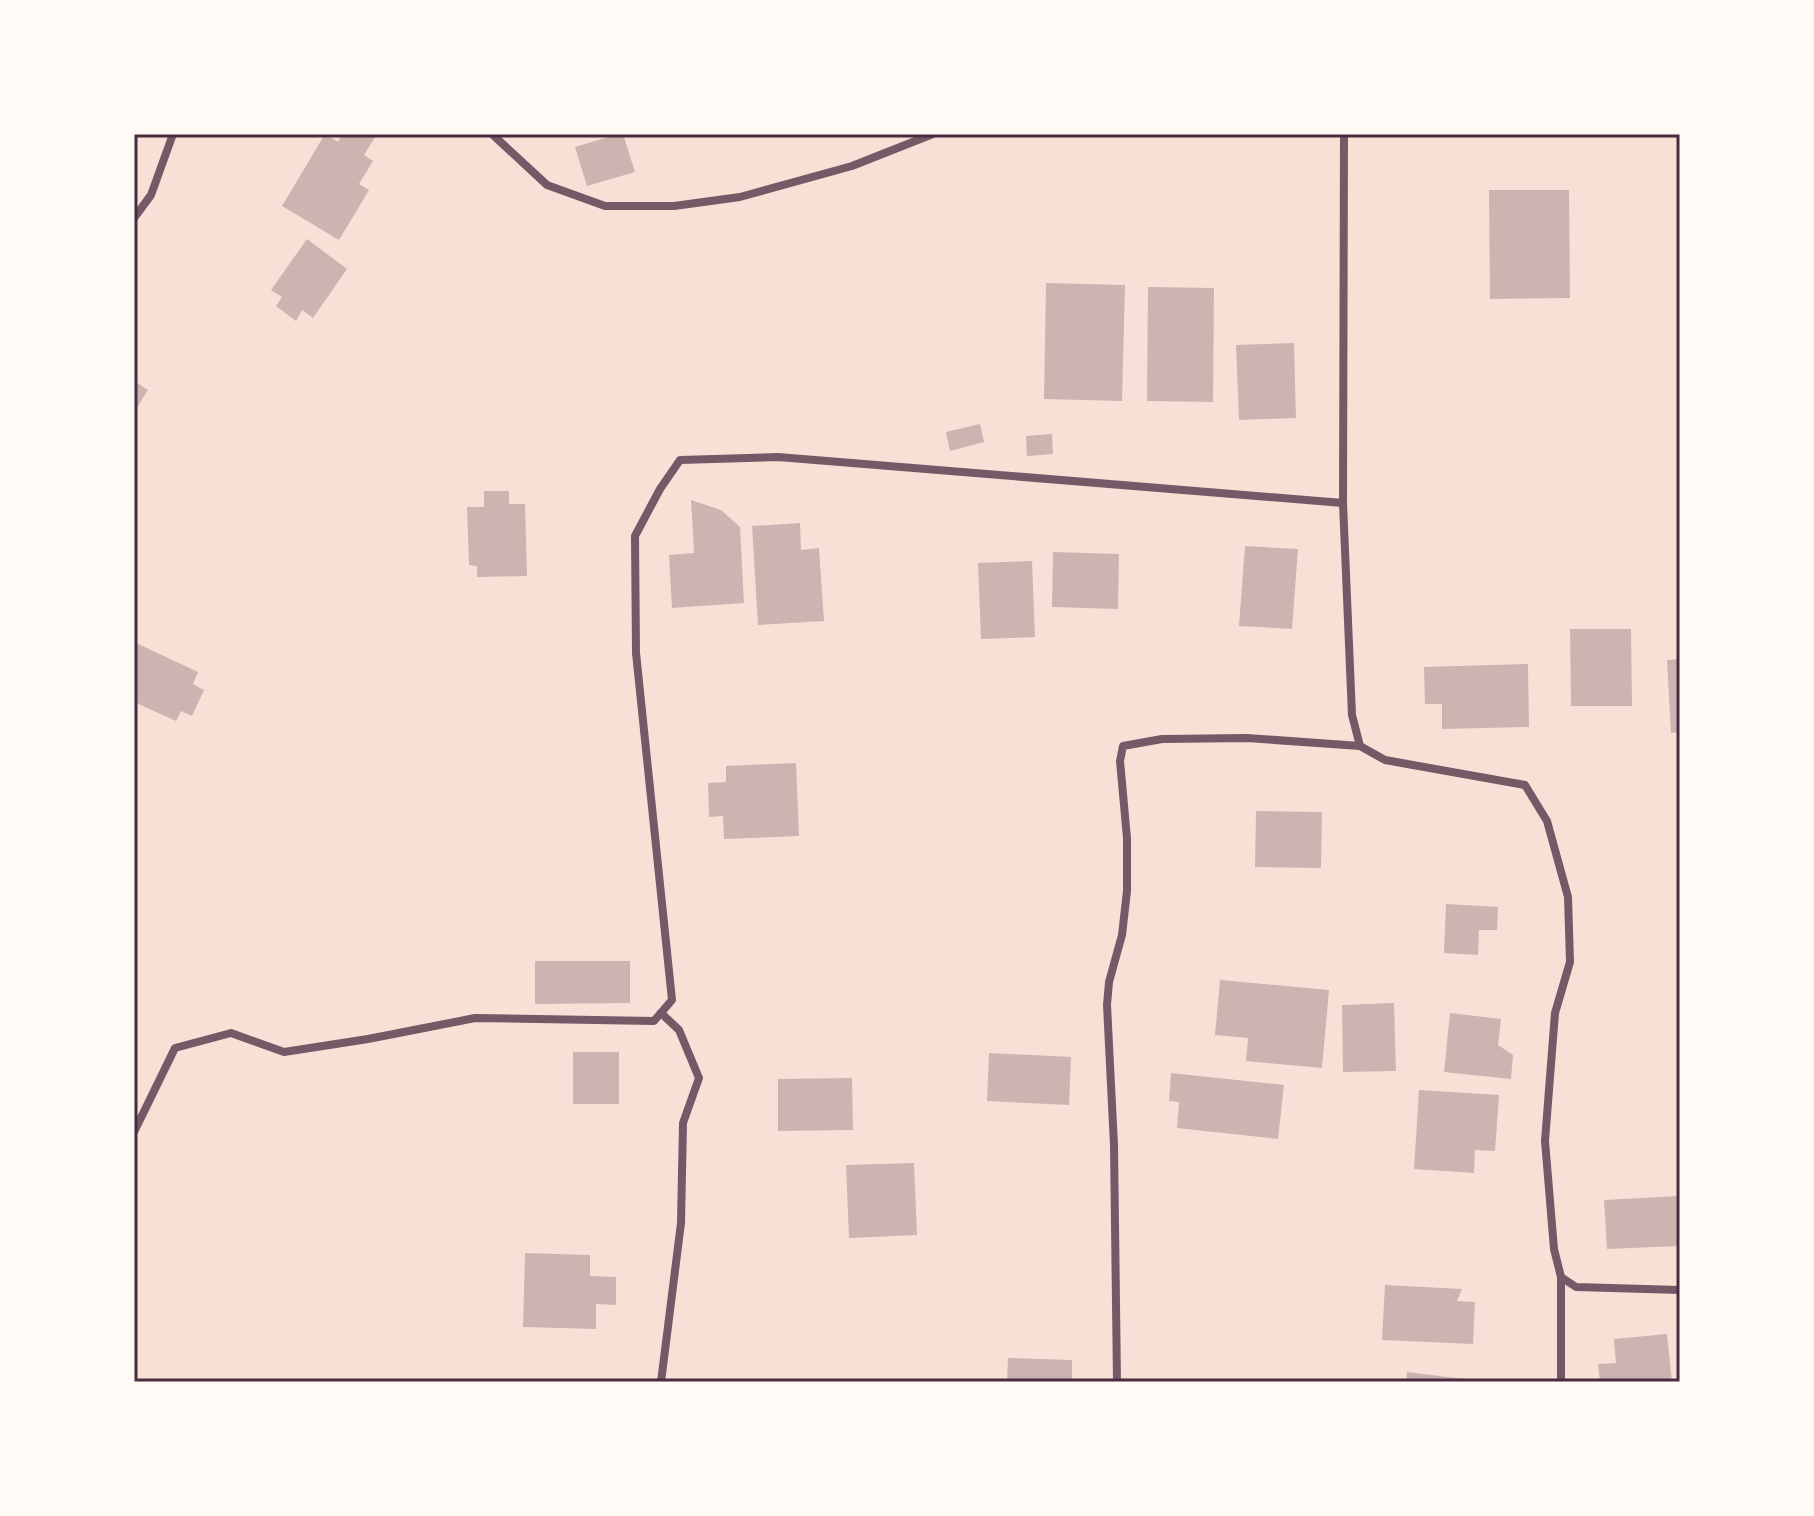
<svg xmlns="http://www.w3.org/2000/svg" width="1814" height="1516" font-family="'Fira Sans',sans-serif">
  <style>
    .building { fill: #ccb4b1 }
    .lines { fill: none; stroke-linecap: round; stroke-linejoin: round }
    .minor { stroke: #755966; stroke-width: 8 }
    .neatline { fill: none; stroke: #4a2c40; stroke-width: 3 }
  </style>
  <rect width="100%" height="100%" fill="#f7e1d7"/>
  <g class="building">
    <polygon points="325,134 338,142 342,134 369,134 375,137 364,155 373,161 359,184 369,190 339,240 282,206"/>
    <polygon points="618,134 623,134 635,172 587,186 575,147"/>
    <polygon points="1489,190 1569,190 1570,298 1490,299"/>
    <polygon points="307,239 347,269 313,318 302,310 296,321 276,306 282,297 271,290"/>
    <polygon points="1046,283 1125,285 1122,401 1044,399"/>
    <polygon points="1148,287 1214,288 1213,402 1147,401"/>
    <polygon points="1294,343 1296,418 1239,420 1236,345"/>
    <polygon points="134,381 148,390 134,412"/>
    <polygon points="980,424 984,442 950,451 946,432"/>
    <polygon points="1052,434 1053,454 1027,456 1026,436"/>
    <polygon points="484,491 509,491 509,504 525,504 527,576 477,577 477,566 469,565 467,507 484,507"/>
    <polygon points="691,500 721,510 740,527 744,603 672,608 669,555 694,553"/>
    <polygon points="800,523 801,550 819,548 824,621 758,625 752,526"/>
    <polygon points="1245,546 1298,549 1292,629 1239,626"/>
    <polygon points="1053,552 1119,554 1118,609 1052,607"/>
    <polygon points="1032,561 1035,637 981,639 978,563"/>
    <polygon points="1570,629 1631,629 1632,706 1571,706"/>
    <polygon points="134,642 198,672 193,684 204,690 192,716 181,711 176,721 134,702"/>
    <polygon points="1680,659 1680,732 1671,733 1667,660"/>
    <polygon points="1528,664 1529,727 1442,729 1442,704 1425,704 1424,667"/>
    <polygon points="796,763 799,836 724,839 723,816 709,817 708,783 726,782 726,766"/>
    <polygon points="1256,811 1322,812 1321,868 1255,867"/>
    <polygon points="1446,904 1498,907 1497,930 1479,930 1478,955 1444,953"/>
    <polygon points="535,961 630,961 630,1003 535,1004"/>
    <polygon points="1220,980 1329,990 1322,1068 1246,1061 1248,1038 1215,1035"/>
    <polygon points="1394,1003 1396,1071 1343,1072 1342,1005"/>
    <polygon points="1450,1013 1501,1019 1498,1045 1513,1055 1511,1079 1444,1072"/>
    <rect x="573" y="1052" width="46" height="52"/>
    <polygon points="989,1053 1071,1057 1069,1105 987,1101"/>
    <polygon points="1171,1073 1284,1085 1278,1139 1177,1128 1179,1102 1169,1101"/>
    <polygon points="852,1078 853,1130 778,1131 778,1079"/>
    <polygon points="1419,1090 1499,1095 1495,1151 1475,1150 1474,1173 1414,1169"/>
    <polygon points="914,1163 917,1235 849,1238 846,1165"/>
    <polygon points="1679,1196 1680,1246 1607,1249 1604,1200"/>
    <polygon points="525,1253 590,1255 590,1276 616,1277 616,1305 596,1304 596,1329 523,1327"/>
    <polygon points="1385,1285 1462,1289 1457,1301 1475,1302 1473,1344 1382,1340"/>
    <polygon points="1667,1334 1672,1382 1600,1382 1598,1364 1616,1363 1614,1339"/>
    <polygon points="1008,1358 1072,1360 1072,1382 1007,1382"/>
    <polygon points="1407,1372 1473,1380 1473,1382 1406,1382"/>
  </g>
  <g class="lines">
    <g class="minor">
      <polyline points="492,134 547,185 605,206 674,206 740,197 852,166 933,134"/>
      <polyline points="134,218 151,195 173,134"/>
      <polyline points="1343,503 1352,715 1360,746 1385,760 1525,785 1547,821 1568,897 1570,962 1555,1013 1545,1141 1554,1249 1561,1277 1576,1287 1680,1290"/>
      <polyline points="661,1013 679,1030 699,1078 683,1123 681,1223 661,1382"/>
      <polyline points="134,1132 175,1048 231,1033 284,1052 368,1039 475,1018 654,1021 672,1000 636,653 635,536 660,489 680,460 778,457 1343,503 1344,134"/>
      <polyline points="1117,1382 1114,1145 1107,1005 1109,982 1122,935 1127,891 1127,838 1120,761 1123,746 1162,739 1247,738 1360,746"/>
      <polyline points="1561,1382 1561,1277"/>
    </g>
  </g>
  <rect width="1814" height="1516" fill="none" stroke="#fffaf5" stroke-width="272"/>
  <rect x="136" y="136" width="1542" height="1244" class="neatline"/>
</svg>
